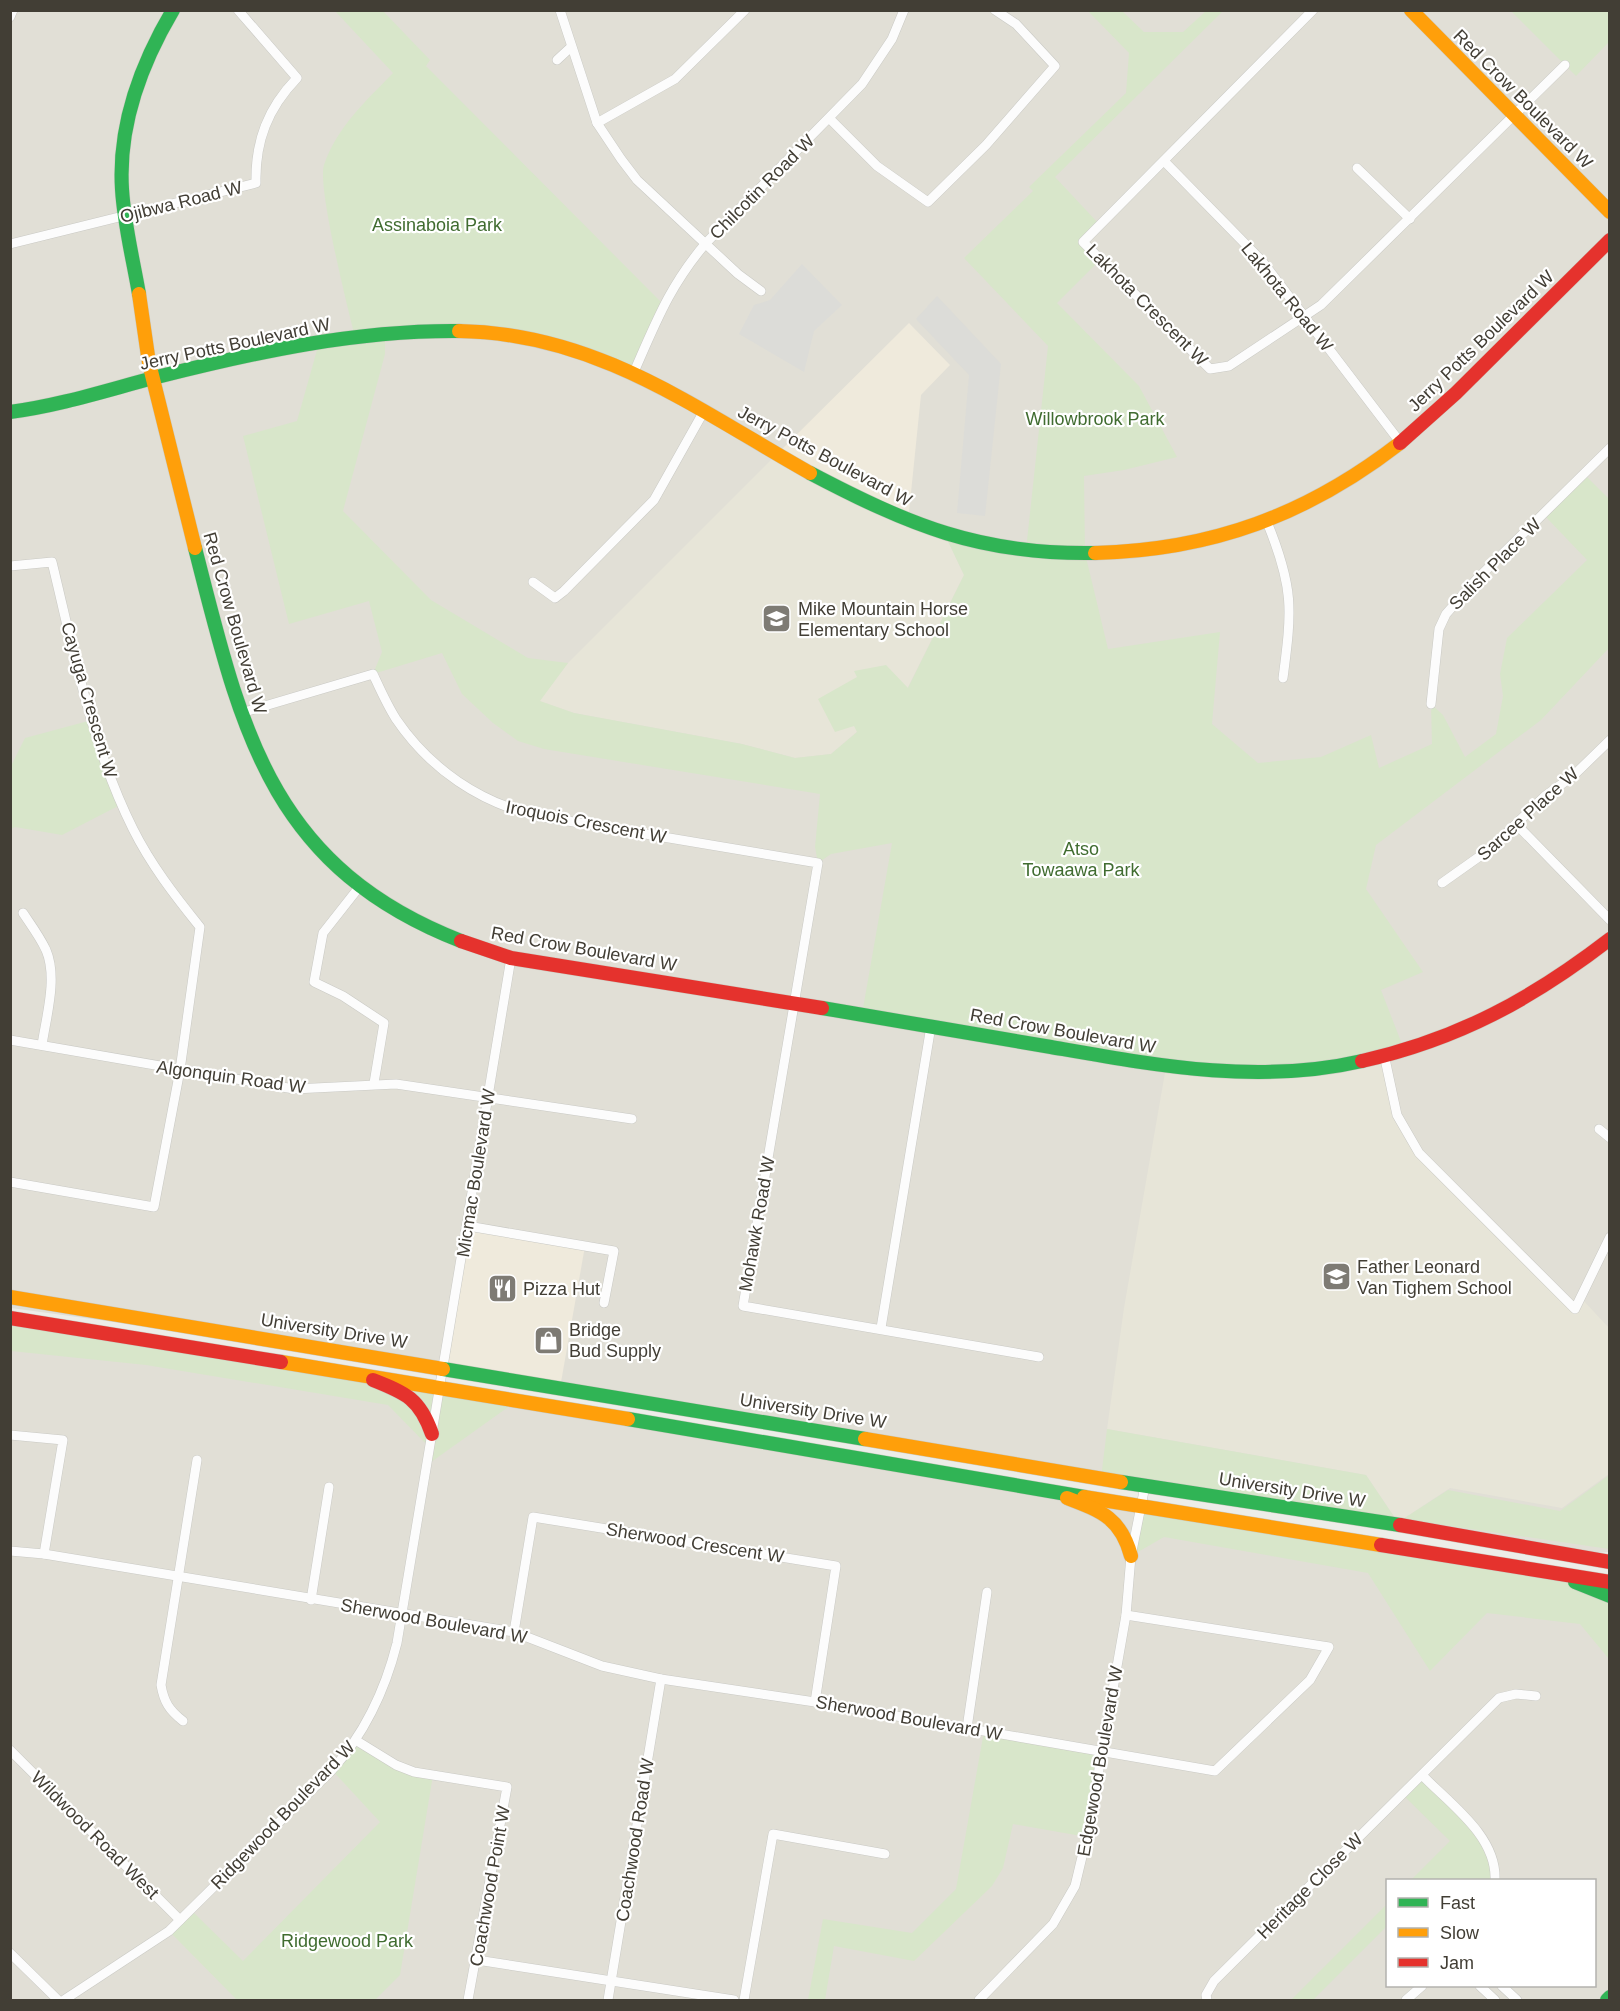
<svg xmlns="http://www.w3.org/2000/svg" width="1620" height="2011" font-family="Helvetica,sans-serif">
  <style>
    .residential { fill: #e1dfd6; fill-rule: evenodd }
    .commercial { fill: #efeadc }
    .education { fill: #e7e5d8 }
    .green { fill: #d8e6ca }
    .parking { fill: #dcdcd8 }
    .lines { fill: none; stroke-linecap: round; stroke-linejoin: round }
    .street-casing { stroke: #c9c9c4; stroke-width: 10 }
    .fast-casing { stroke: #cbcac0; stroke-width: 15 }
    .slow-casing { stroke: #cbcac0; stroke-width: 15 }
    .jam-casing { stroke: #cbcac0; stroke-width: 15 }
    .street { stroke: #fcfcfc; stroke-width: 9 }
    .fast { stroke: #30b455; stroke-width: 14 }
    .slow { stroke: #ff9f0a; stroke-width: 14 }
    .jam { stroke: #e5322d; stroke-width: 14 }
    .labels { text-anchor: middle; stroke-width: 4.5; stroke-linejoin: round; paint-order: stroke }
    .street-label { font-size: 18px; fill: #423e35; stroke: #fff }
    .park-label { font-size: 18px; fill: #406c30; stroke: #fff }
    .poi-label { font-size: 18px; fill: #423e35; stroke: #fff; text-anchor: start }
  </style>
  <rect width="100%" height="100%" fill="#edede8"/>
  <g class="residential">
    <polygon points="11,11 1609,11 1609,1552 1595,1553 425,1364 11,1308"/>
    <path d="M10,1318L1609,1583V2000H11ZM1388,1880H1594V1986H1388Z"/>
  </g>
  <g class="commercial">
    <polygon points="909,323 950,365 921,395 908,522 780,451"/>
    <polygon points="468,1226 585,1246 560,1388 443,1367"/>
  </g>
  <g class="education">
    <polygon points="780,451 945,535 964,575 907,689 831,754 795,758 742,744 574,713 539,701 568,663"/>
    <polygon points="1385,1059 1404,1132 1574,1309 1580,1297 1609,1328 1609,1474 1562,1508 1450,1488 1403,1519 1395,1518 1366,1475 1107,1429 1124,1308 1166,1067"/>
  </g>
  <g class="green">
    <path d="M335,11H383L430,60L426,66L663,304L634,372L548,344L385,329V354L343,511L431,600L528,658L568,663L540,701L574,713L742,744L795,758L831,754L857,732L854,726L835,732L818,699L857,677L854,671L886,665L908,688L964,575L945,535L1026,550L1048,346L964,258L1033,191L1029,187L1126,93L1129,53L1088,11H1122L1144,32H1183L1206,11H1223L1055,177L1100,225L1083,242L1101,259L1057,303L1139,386L1177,457L1124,470L1084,476L1085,553L1108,649L1220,632L1212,724L1258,763L1321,757L1371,735L1379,768L1432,744L1431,704L1443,715L1465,757L1496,734L1503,696L1500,674L1507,638L1587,560L1544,515L1584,474L1609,499V648L1541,720L1376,845L1366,889L1423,972L1381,990L1405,1052L1227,1073L862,1014L892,843L831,854L818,863L815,847L820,794L544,749L518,741L493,723L462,694L442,653L373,674L382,652L369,601L289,624L243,436L297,421L321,336L355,337C348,309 317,186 324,165C337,127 366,101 393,73Z"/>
    <polygon points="1511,11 1609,11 1609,42 1576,76"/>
    <polygon points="92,720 122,804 62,835 15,827 11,829 11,766 25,738"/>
    <polygon points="10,1318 518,1400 427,1465 430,1448 388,1405 146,1365 11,1351"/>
    <polygon points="1107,1429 1366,1475 1395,1518 1101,1478"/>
    <polygon points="1609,1467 1609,1549 1403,1519 1448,1490 1560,1511 1608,1476"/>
    <polygon points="1141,1507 1551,1572 1609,1596 1609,1659 1580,1624 1487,1613 1430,1671 1368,1573 1164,1537 1131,1556"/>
    <polygon points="984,1731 1102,1751 1087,1837 1013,1824 1003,1868 992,1886 914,1961 834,1946 825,2000 808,2000 823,1919 912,1933 956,1889"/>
    <polygon points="357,1741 380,1756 433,1775 400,1975 375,2000 237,2000 169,1931 191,1910 243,1961 380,1822 332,1770"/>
    <polygon points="1422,1775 1483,1837 1495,1880 1411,1880 1450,1841 1402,1794"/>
    <polygon points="1387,1904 1387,1926 1313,2000 1291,2000"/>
  </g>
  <g class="parking">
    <polygon points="802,264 842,305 814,331 804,372 739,334 754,305 770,300"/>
    <polygon points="937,296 1001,364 985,516 957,513 969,375 916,319"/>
  </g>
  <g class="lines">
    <defs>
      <g id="street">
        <polyline points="560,10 597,123 621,159 637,180 738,274 761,291"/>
        <polyline points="1313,10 1083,242 1210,369 1229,366 1321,305 1565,65"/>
        <polyline points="10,17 13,10"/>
        <polyline points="557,60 571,47"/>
        <polyline points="830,119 877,166 928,202 986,145 1055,66 1016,24 995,10"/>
        <polyline points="597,123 675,79 745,10"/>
        <polyline points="1164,161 1262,261 1400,442"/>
        <polyline points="1357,168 1410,219"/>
        <path d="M10,244L256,183C255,141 268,108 297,78L238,10"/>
        <path d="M634,372C656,322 670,285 706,243L862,84L892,39L904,10"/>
        <path d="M1267,522C1294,588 1292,609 1283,678"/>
        <path d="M10,566L52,562C74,652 91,745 133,829C151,865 175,896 200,927L180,1070L154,1207L10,1182"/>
        <polyline points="533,582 555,598 564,591 654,500 704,411"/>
        <polyline points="1431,704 1439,629 1446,614 1476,580 1610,448"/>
        <path d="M241,713L373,674C380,689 387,705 396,719C430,769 480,803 538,816L818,863L743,1306L1039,1357"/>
        <polyline points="1517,825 1610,920"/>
        <polyline points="1442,883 1490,849 1545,796 1573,776 1610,740"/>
        <polyline points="360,886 323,933 314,982 343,996 384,1023 374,1083"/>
        <path d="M23,913C31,925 40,937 46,950C58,978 46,1017 42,1045"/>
        <polyline points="10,1040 294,1089 396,1084 632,1119"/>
        <polyline points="1385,1059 1397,1115 1419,1153 1575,1309 1610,1237"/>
        <polyline points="1599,1129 1610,1138"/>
        <polyline points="468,1226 614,1251 604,1303"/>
        <polyline points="881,1328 931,1026"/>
        <polyline points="10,1435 63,1440 44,1554"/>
        <polyline points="10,1551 44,1554 514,1632 602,1666 661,1679 815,1702 1215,1771 1310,1680 1329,1647 1126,1615"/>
        <polyline points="311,1600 329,1487"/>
        <polyline points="514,1632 533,1517 836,1566 815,1702"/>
        <path d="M183,1721C169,1710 164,1702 161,1685L197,1460"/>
        <polyline points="967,1728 987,1592"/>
        <polyline points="357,1741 396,1765 414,1772 507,1787 468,2000"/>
        <polyline points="10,1750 180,1920"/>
        <path d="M1422,1775C1450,1804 1497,1836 1495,1880"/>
        <polyline points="10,1953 58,2000"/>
        <polyline points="477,1960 734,2000"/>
        <polyline points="1480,1986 1495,2000"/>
        <polyline points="1502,1986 1517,2000"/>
        <path d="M64,2000L169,1931L332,1770C365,1733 385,1691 397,1643L511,958"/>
        <polyline points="608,2000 661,1679"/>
        <polyline points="744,2000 773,1834 885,1854"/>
        <polyline points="979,2000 1053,1924 1075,1886 1088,1832 1126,1615 1131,1556 1145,1486"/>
        <polyline points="1207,2000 1206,1995 1214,1981 1499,1698 1516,1694 1536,1696"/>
        <polyline points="1406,2000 1422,1986"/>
      </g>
      <g id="fast">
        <path d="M139,294C133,259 124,224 122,189C118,125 141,64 173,10"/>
        <path d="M10,412C62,405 107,390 157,377C256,352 356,330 459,331"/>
        <path d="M810,473C909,525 980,555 1095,553"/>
        <path d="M195,548C241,728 269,866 461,941"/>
        <path d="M822,1008C898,1021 975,1034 1051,1047C1154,1065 1258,1085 1362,1061"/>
        <polyline points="443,1369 865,1439"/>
        <polyline points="628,1419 1084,1497"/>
        <polyline points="1121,1482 1400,1525"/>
        <polyline points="1575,1582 1610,1596"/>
        <polyline points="1607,2000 1610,1997"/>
      </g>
      <g id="slow">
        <polyline points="1411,10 1610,212"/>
        <polyline points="139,294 149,363 195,548"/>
        <path d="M459,331C597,333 696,409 810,473"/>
        <path d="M1095,553C1212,550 1307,515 1400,443"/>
        <polyline points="10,1297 443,1369"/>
        <polyline points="281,1362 628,1419"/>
        <polyline points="865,1439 1121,1482"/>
        <polyline points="1084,1497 1381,1545"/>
        <path d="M1067,1498C1101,1511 1121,1518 1131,1556"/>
      </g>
      <g id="jam">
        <polyline points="1400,443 1456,393 1610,240"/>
        <polyline points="461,941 511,958 822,1008"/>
        <path d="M1362,1061C1459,1039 1532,999 1610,939"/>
        <polyline points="10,1318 281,1362"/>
        <path d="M373,1380C406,1393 420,1399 432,1434"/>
        <polyline points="1400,1525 1610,1562"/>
        <polyline points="1381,1545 1610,1582"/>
      </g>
    </defs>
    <use href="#street" class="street-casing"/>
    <use href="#fast" class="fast-casing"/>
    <use href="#slow" class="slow-casing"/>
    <use href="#jam" class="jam-casing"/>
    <use href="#street" class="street"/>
    <use href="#fast" class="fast"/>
    <use href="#slow" class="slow"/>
    <use href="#jam" class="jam"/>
  </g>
  <defs>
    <symbol id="school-square" viewBox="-11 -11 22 22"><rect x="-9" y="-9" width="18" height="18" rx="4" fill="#7e7b74" stroke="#fff"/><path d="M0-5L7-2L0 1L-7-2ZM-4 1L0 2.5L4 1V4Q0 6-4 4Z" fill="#fff"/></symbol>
    <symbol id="restaurant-square" viewBox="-11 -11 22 22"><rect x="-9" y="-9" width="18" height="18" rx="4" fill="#7e7b74" stroke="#fff"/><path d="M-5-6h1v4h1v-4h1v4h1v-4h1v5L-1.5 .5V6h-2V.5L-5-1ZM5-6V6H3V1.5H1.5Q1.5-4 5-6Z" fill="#fff"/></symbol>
    <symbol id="shop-square" viewBox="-11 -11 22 22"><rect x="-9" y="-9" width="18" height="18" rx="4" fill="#7e7b74" stroke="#fff"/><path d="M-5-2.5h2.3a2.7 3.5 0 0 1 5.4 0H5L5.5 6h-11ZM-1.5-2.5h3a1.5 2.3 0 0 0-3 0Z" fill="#fff"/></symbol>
  </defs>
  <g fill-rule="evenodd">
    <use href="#school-square" x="760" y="602" width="33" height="33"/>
    <use href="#school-square" x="1320" y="1260" width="33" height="33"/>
    <use href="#restaurant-square" x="486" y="1272" width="33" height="33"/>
    <use href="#shop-square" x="532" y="1324" width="33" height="33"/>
  </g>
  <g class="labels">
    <g class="street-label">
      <text transform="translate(1523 99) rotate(45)" y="6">Red Crow Boulevard W</text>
      <text transform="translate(762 187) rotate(-45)" y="6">Chilcotin Road W</text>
      <text transform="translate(181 202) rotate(-14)" y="6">Ojibwa Road W</text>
      <text transform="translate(1287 297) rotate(51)" y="6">Lakhota Road W</text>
      <text transform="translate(1147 305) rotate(45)" y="6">Lakhota Crescent W</text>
      <text transform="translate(1481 341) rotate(-44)" y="6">Jerry Potts Boulevard W</text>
      <text transform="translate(235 344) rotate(-12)" y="6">Jerry Potts Boulevard W</text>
      <text transform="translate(825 456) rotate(28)" y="6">Jerry Potts Boulevard W</text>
      <text transform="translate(1495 564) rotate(-45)" y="6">Salish Place W</text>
      <text transform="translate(235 623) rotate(74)" y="6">Red Crow Boulevard W</text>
      <text transform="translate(89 700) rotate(74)" y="6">Cayuga Crescent W</text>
      <text transform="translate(1528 814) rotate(-42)" y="6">Sarcee Place W</text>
      <text transform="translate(586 822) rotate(11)" y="6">Iroquois Crescent W</text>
      <text transform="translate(584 949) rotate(10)" y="6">Red Crow Boulevard W</text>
      <text transform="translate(1063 1031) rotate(10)" y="6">Red Crow Boulevard W</text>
      <text transform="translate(231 1077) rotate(8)" y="6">Algonquin Road W</text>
      <text transform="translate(476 1173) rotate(-81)" y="6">Micmac Boulevard W</text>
      <text transform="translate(757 1224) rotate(-80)" y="6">Mohawk Road W</text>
      <text transform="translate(334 1331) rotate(9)" y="6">University Drive W</text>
      <text transform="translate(813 1411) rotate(9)" y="6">University Drive W</text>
      <text transform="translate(1292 1490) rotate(9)" y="6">University Drive W</text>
      <text transform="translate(695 1543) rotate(9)" y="6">Sherwood Crescent W</text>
      <text transform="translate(434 1621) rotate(10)" y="6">Sherwood Boulevard W</text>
      <text transform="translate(909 1718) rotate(10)" y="6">Sherwood Boulevard W</text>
      <text transform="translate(1100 1761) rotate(-80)" y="6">Edgewood Boulevard W</text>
      <text transform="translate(283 1815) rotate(-46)" y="6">Ridgewood Boulevard W</text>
      <text transform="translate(95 1835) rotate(45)" y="6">Wildwood Road West</text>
      <text transform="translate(635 1840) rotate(-81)" y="6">Coachwood Road W</text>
      <text transform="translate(490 1886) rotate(-80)" y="6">Coachwood Point W</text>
      <text transform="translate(1310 1886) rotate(-45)" y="6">Heritage Close W</text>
    </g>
    <g class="park-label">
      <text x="437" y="231">Assinaboia Park</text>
      <text x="1095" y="425">Willowbrook Park</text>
      <text x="1081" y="855">Atso<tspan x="1081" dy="21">Towaawa Park</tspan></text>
      <text x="347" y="1947">Ridgewood Park</text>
    </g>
    <g class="poi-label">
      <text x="798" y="615">Mike Mountain Horse<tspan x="798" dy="21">Elementary School</tspan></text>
      <text x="1357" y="1273">Father Leonard<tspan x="1357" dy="21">Van Tighem School</tspan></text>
      <text x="523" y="1295">Pizza Hut</text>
      <text x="569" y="1336">Bridge<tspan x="569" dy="21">Bud Supply</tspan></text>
    </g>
  </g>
  <rect width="1620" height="2011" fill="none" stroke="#423e35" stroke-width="24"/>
  <rect x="1386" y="1879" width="210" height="108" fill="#ffffff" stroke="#b3b2ae" stroke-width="1.5"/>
  <rect x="1398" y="1898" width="30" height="9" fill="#30b455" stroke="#b3b2ae" stroke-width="1.5"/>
  <text x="1440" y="1909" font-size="18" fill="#423e35">Fast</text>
  <rect x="1398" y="1928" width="30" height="9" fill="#ff9f0a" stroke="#b3b2ae" stroke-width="1.5"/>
  <text x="1440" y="1939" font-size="18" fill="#423e35">Slow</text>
  <rect x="1398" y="1958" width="30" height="9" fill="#e5322d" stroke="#b3b2ae" stroke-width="1.5"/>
  <text x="1440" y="1969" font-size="18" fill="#423e35">Jam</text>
</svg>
